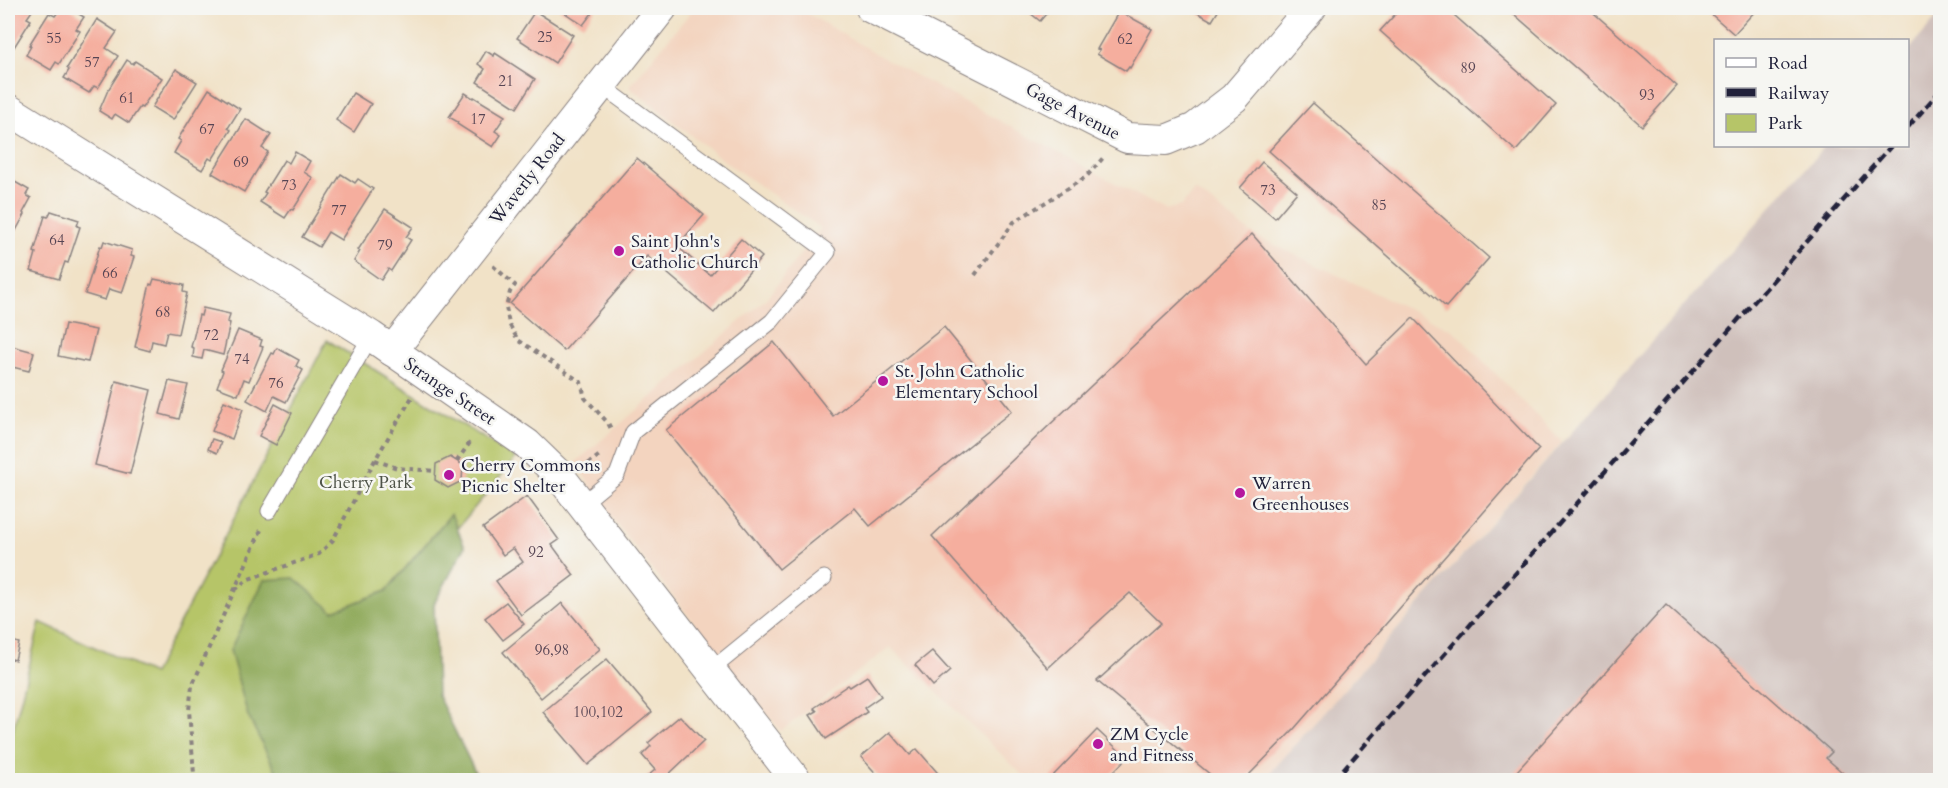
<svg xmlns="http://www.w3.org/2000/svg" width="1948" height="788" font-family="Cardo,serif">
  <style>
    .built { fill: #f3d4bf }
    .industrial { fill: #cfc0bb }
    .green { fill: #b6c568; stroke: #6c7452; stroke-width: 1.5 }
    .forest { fill: #90aa5c; stroke: #59664c; stroke-width: 1.5 }
    .building { fill: #f5ae9e }
    .lines { fill: none; stroke-linecap: round; stroke-linejoin: round }
    .lane-casing { stroke: #8a8281; stroke-width: 17 }
    .street-casing { stroke: #8a8281; stroke-width: 32 }
    .path { stroke: #8a8281; stroke-width: 4; stroke-dasharray: 4.5 4.5; stroke-linecap: butt }
    .lane { stroke: #fff; stroke-width: 15 }
    .street { stroke: #fff; stroke-width: 30 }
    .rail { stroke: #22223b; stroke-width: 4.5; stroke-dasharray: 9 4.5; stroke-linecap: butt }
    .poi-dot { fill: #b5179e; stroke: #f6f6f2; stroke-width: 2 }
    .labels { text-anchor: middle; stroke-width: 5; stroke-linejoin: round; paint-order: stroke }
    .number-label { font-size: 15px; fill: #574554 }
    .street-label { font-size: 18px; fill: #22223b; stroke: #f6f6f2 }
    .poi-label { font-size: 18px; fill: #22223b; stroke: #f6f6f2; text-anchor: start }
    .park-label { font-size: 18px; fill: #4e5348; stroke: #f6f6f2 }
  </style>
  <rect width="100%" height="100%" fill="#f6f6f2"/>
  <filter id="ink" filterUnits="userSpaceOnUse"><feTurbulence type="fractalNoise" baseFrequency=".0167" numOctaves="2"/><feDisplacementMap in="SourceGraphic" scale="12" xChannelSelector="R" yChannelSelector="G"/><feConvolveMatrix kernelMatrix="1 2 1 2 8 2 1 2 1" color-interpolation-filters="sRGB"/></filter>
  <filter id="wash" filterUnits="userSpaceOnUse"><feTurbulence type="fractalNoise" baseFrequency=".008" numOctaves="4" result="noise"/><feDisplacementMap in="SourceGraphic" scale="24" xChannelSelector="R" yChannelSelector="G"/><feGaussianBlur stdDeviation="1.35" result="paint"/><feColorMatrix in="noise" values="0 0 0 0 0 0 0 0 0 0 0 0 0 0 0 0 0 1.4 0 .05"/><feComposite in="paint" operator="in"/></filter>
  <g filter="url(#wash)">
    <rect width="100%" height="100%" fill="#f1e2c7"/>
    <polygon class="built" points="694,8 798,8 885,59 1165,210 1181,206 1195,190 1252,234 1454,331 1562,442 1264,780 1028,780 890,647 781,731 679,604 601,504 576,462 765,300 821,228 731,166 629,87"/>
    <polygon class="industrial" points="1940,14 1940,780 1264,780 1825,146 1908,146 1908,51"/>
    <polygon class="green" points="327,340 516,458 299,718 398,780 8,780 8,751 40,622 153,674"/>
    <polygon class="forest" points="451,514 465,547 434,604 437,694 479,780 294,780 276,771 248,716 230,650 264,580 294,578 333,611 386,591"/>
    <g id="blocks">
      <g class="building">
        <polygon points="8,8 34,8 27,18 31,20 11,52 8,50"/>
        <polygon points="61,8 69,8 84,17 76,29 80,31 59,64 56,62 51,70 26,55 31,46 29,45 49,13 55,16"/>
        <polygon points="558,8 596,8 583,25"/>
        <polygon points="1024,8 1051,8 1040,21"/>
        <polygon points="1189,8 1220,8 1212,21"/>
        <polygon points="1401,8 1446,8 1556,105 1516,151 1380,31"/>
        <polygon points="1507,8 1588,8 1677,86 1642,126"/>
        <polygon points="1704,8 1758,8 1734,34"/>
        <polygon points="535,11 573,35 555,63 517,38"/>
        <polygon points="1119,11 1152,29 1130,68 1129,67 1126,71 1097,54 1100,50 1097,49"/>
        <polygon points="97,19 117,32 106,48 118,56 98,88 94,86 89,93 64,78 69,70 67,68"/>
        <polygon points="486,51 494,56 495,53 535,79 517,108 477,82 485,69 478,64"/>
        <polygon points="127,60 133,64 135,61 162,78 142,108 140,107 129,123 115,114 112,119 99,111 108,90"/>
        <polygon points="176,69 197,82 173,120 152,107"/>
        <polygon points="209,89 240,109 228,128 231,130 212,160 209,158 202,170 174,153 181,141 178,139"/>
        <polygon points="353,93 371,104 354,132 336,120"/>
        <polygon points="465,93 473,98 474,97 505,116 495,131 501,135 493,147 457,124 458,122 449,117"/>
        <polygon points="1313,103 1489,258 1446,307 1269,151"/>
        <polygon points="246,119 271,135 262,148 268,152 244,192 212,173"/>
        <polygon points="295,152 310,161 304,172 313,178 293,210 291,209 285,218 260,202 266,193 264,192 284,160 289,163"/>
        <polygon points="637,158 704,215 677,246 710,275 741,239 762,257 714,313 647,256 564,351 510,304"/>
        <polygon points="1262,162 1297,192 1275,218 1240,188"/>
        <polygon points="341,174 355,183 358,179 373,189 341,240 328,232 319,247 302,237"/>
        <polygon points="8,178 29,190 26,195 31,198 23,213 25,214 8,245"/>
        <polygon points="385,209 413,227 406,237 411,240 391,271 388,269 381,280 354,261 360,251 358,250"/>
        <polygon points="51,211 79,220 77,226 80,227 68,263 65,262 59,279 31,271 36,253 34,252 45,216 48,217"/>
        <polygon points="1252,234 1366,364 1413,318 1539,449 1294,729 1244,780 1217,780 1097,681 1161,623 1130,593 1048,668 932,536"/>
        <polygon points="104,241 132,250 131,256 134,257 122,293 109,289 105,300 85,294 100,246 102,247"/>
        <polygon points="154,279 184,285 183,292 187,293 178,334 167,332 164,344 152,341 150,351 135,347 150,284 152,285"/>
        <polygon points="203,308 230,314 228,322 230,323 223,355 204,350 202,359 193,357 194,348 191,347 199,315 201,316"/>
        <polygon points="65,324 96,330 88,362 58,356"/>
        <polygon points="944,327 1012,411 870,526 855,508 779,569 666,430 774,342 833,416"/>
        <polygon points="238,330 262,340 260,346 263,347 249,381 244,379 238,395 217,387 223,371 221,370"/>
        <polygon points="8,345 34,352 29,371 8,366"/>
        <polygon points="277,348 299,360 296,366 303,370 286,402 274,396 267,411 247,400 272,353 274,354"/>
        <polygon points="116,381 151,390 130,474 95,465"/>
        <polygon points="169,381 188,385 179,419 160,414"/>
        <polygon points="224,401 243,409 232,439 212,431"/>
        <polygon points="275,404 292,413 276,445 259,436"/>
        <polygon points="212,439 221,442 217,453 208,449"/>
        <polygon points="450,457 463,465 462,481 448,488 435,480 436,464"/>
        <polygon points="527,496 559,540 552,545 574,575 521,615 496,581 523,562 513,548 503,555 483,528"/>
        <polygon points="506,602 524,624 503,640 485,618"/>
        <polygon points="562,603 600,649 541,698 503,652"/>
        <polygon points="1666,605 1832,752 1826,758 1850,779 1848,780 1509,780"/>
        <polygon points="8,640 19,643 15,660 8,658"/>
        <polygon points="932,651 950,671 933,686 915,665"/>
        <polygon points="607,659 652,712 588,765 543,712"/>
        <polygon points="867,676 881,696 864,708 867,712 826,739 810,715 817,711 814,708 848,685 850,687"/>
        <polygon points="680,716 704,741 667,776 671,780 643,780 655,770 642,755 651,746 648,743"/>
        <polygon points="1097,730 1127,758 1105,780 1049,780"/>
        <polygon points="890,732 910,755 917,749 943,779 941,780 882,780 861,757"/>
      </g>
    </g>
  </g>
  <g filter="url(#ink)">
    <use href="#blocks" fill-opacity="0" stroke="#8a8281" stroke-width="1.5"/>
    <g class="lines">
      <defs>
        <g id="lane">
          <polyline points="582,504 617,475 633,432 772,321 828,252 601,85"/>
          <polyline points="269,511 371,336"/>
          <polyline points="711,670 824,578"/>
        </g>
        <g id="street">
          <polyline points="871,8 1127,138 1166,140 1195,128 1234,98 1311,8"/>
          <polyline points="8,109 371,336 527,444 558,474 796,780"/>
          <polyline points="392,351 662,8"/>
        </g>
      </defs>
      <use href="#lane" class="lane-casing"/>
      <use href="#street" class="street-casing"/>
      <g class="path">
        <polyline points="493,266 515,285 510,292 506,307 509,324 518,340 581,382 585,398 608,423 611,429"/>
        <polyline points="975,275 1014,222 1086,177 1103,158"/>
        <polyline points="375,460 397,468 436,471"/>
        <polyline points="457,461 471,441"/>
        <polyline points="588,464 601,454"/>
        <polyline points="235,590 249,579 319,554 333,540 375,460 412,397"/>
        <polyline points="191,780 194,774 189,710 192,686 261,530"/>
      </g>
      <use href="#lane" class="lane"/>
      <use href="#street" class="street"/>
      <g class="rail">
        <polyline points="1908,127 1940,91"/>
        <polyline points="1334,780 1891,146"/>
      </g>
    </g>
  </g>
  <g class="poi-dot">
    <circle cx="619" cy="251" r="6"/>
    <circle cx="883" cy="381" r="6"/>
    <circle cx="449" cy="475" r="6"/>
    <circle cx="1240" cy="493" r="6"/>
    <circle cx="1098" cy="744" r="6"/>
  </g>
  <g class="labels">
    <g class="number-label">
      <text x="545" y="42">25</text>
      <text x="54" y="43">55</text>
      <text x="1125" y="44">62</text>
      <text x="92" y="67">57</text>
      <text x="1468" y="73">89</text>
      <text x="506" y="86">21</text>
      <text x="1647" y="100">93</text>
      <text x="127" y="103">61</text>
      <text x="478" y="124">17</text>
      <text x="207" y="134">67</text>
      <text x="241" y="167">69</text>
      <text x="289" y="190">73</text>
      <text x="1268" y="195">73</text>
      <text x="1379" y="210">85</text>
      <text x="339" y="215">77</text>
      <text x="57" y="245">64</text>
      <text x="385" y="250">79</text>
      <text x="110" y="278">66</text>
      <text x="163" y="317">68</text>
      <text x="211" y="340">72</text>
      <text x="242" y="364">74</text>
      <text x="276" y="388">76</text>
      <text x="536" y="557">92</text>
      <text x="552" y="655">96,98</text>
      <text x="598" y="717">100,102</text>
    </g>
    <g class="street-label">
      <text transform="translate(1073 111) rotate(27)" y="6">Gage Avenue</text>
      <text transform="translate(527 179) rotate(-52)" y="6">Waverly Road</text>
      <text transform="translate(450 391) rotate(34)" y="6">Strange Street</text>
    </g>
    <g class="poi-label">
      <text x="631" y="247">Saint John's<tspan x="631" dy="21">Catholic Church</tspan></text>
      <text x="895" y="377">St. John Catholic<tspan x="895" dy="21">Elementary School</tspan></text>
      <text x="461" y="471">Cherry Commons<tspan x="461" dy="21">Picnic Shelter</tspan></text>
      <text x="1252" y="489">Warren<tspan x="1252" dy="21">Greenhouses</tspan></text>
      <text x="1110" y="740">ZM Cycle<tspan x="1110" dy="21">and Fitness</tspan></text>
    </g>
    <g class="park-label">
      <text x="366" y="488">Cherry Park</text>
    </g>
  </g>
  <rect width="1948" height="788" fill="none" stroke="#f6f6f2" stroke-width="30"/>
  <rect x="1714" y="39" width="195" height="108" fill="#f6f6f2" stroke="#a1a1a9" stroke-width="1.5"/>
  <rect x="1726" y="58" width="30" height="9" fill="#ffffff" stroke="#a1a1a9" stroke-width="1.5"/>
  <text x="1768" y="69" font-size="18" fill="#22223b">Road</text>
  <rect x="1726" y="88" width="30" height="9" fill="#22223b" stroke="#a1a1a9" stroke-width="1.5"/>
  <text x="1768" y="99" font-size="18" fill="#22223b">Railway</text>
  <rect x="1726" y="114" width="30" height="18" fill="#b6c568" stroke="#a1a1a9" stroke-width="1.5"/>
  <text x="1768" y="129" font-size="18" fill="#22223b">Park</text>
</svg>
